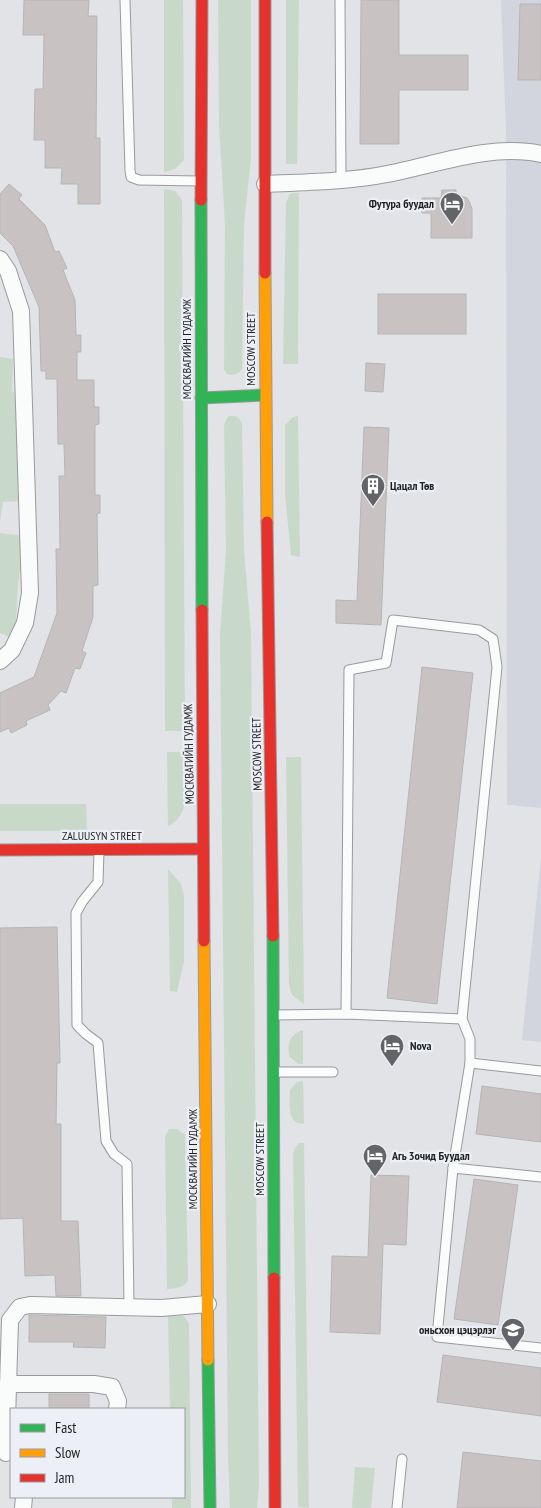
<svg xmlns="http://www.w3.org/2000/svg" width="541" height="1508" font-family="'PT Sans Narrow',sans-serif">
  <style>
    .built { fill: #d2d5dd }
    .green { fill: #c9d9c9 }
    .building { fill: #c9c2c3; stroke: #b6b5b6 }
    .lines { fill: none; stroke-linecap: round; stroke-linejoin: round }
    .lane-casing { stroke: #999a9d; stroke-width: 11 }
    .street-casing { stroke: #999a9d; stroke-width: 18 }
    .fast-casing { stroke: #999a9d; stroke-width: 13 }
    .slow-casing { stroke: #999a9d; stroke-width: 13 }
    .jam-casing { stroke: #999a9d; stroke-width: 13 }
    .lane { stroke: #fafbfb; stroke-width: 9 }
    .street { stroke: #fafbfb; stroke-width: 16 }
    .fast { stroke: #30b455; stroke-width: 11 }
    .slow { stroke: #ff9f0a; stroke-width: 11 }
    .jam { stroke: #e5322d; stroke-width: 11 }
    .labels { text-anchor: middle; stroke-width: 4.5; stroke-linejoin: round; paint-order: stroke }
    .poi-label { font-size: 12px; font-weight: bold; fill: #1f2022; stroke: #eceff5; text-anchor: start }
    .street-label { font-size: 12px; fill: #1f2022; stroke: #eceff5 }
  </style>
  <rect width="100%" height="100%" fill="#e1e3e6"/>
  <g class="built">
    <polygon points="501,0 541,0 541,808 507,805 506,131"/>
    <polygon points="541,857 541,1042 522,1040"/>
  </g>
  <g class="green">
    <polygon points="164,0 183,0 184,160 175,169 164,172"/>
    <path d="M218,0H251V158L244,225L242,369C237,375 234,376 227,374L224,369L225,224L219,125Z"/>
    <polygon points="286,0 299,0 297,164 286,164"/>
    <polygon points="164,189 175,191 182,200 185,731 165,731"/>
    <polygon points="293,193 299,193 298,364 283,364 286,203 290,194"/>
    <polygon points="0,357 13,359 12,391 30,402 27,501 3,502 0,522"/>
    <path d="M229,416C236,415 241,418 242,425L244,551L251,633L259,1486L257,1508H230L228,1453L220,634L226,551L224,425L227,418Z"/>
    <polygon points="298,416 300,557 291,555 285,494 285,425 293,417"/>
    <polygon points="0,533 24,536 18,585 15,639 0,633"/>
    <path d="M167,752H185C185,774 194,815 168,826Z"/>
    <polygon points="286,757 301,757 304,1004 292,995 289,985"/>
    <polygon points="0,804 86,804 87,831 0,831"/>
    <polygon points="168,869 181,884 184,896 184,961 177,992 170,991"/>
    <path d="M303,1030V1064H298L289,1056C287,1043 290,1034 303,1030Z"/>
    <path d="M303,1081L304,1124C286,1124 290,1104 290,1090L297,1082Z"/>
    <path d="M169,1129H177L185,1135L188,1280C183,1289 176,1288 167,1289L165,1137Z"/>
    <polygon points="299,1143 304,1143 309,1508 298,1507 293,1154 295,1148"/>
    <path d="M168,1315C178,1315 185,1313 189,1324L191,1508H172V1497H184V1409H170Z"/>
    <polygon points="355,1467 375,1468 371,1508 352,1508"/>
  </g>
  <g class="building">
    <polygon points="24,0 89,0 88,16 97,16 96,138 100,138 100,204 78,204 78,184 61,184 62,168 45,168 45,140 34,140 35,89 43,89 44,35 23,35"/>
    <polygon points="361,0 399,0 399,55 468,55 468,90 399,90 399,144 360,144"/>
    <polygon points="520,4 541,4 541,80 518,80"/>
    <polygon points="9,184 22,195 19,199 45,225 55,252 59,251 67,268 63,270 75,300 76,335 81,335 81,352 77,352 77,380 94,380 94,407 99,407 99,424 95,425 95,495 100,495 100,513 97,514 98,585 93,586 93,617 82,651 86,653 80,669 75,668 66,693 61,691 48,705 50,710 26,721 27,725 11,733 9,728 0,732 0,693 34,677 57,613 56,549 60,549 59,476 65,476 64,444 58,444 57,379 46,379 46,371 41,371 39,307 13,246 0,233 0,194"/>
    <polygon points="442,190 456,190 456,194 467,198 470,203 472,209 472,238 431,238 431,213 422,213 422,198 441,198"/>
    <rect x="378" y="294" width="88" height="40"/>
    <polygon points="366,363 385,364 383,392 365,391"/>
    <polygon points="364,427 389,428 381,625 336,623 336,600 357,601"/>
    <polygon points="422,667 473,673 437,1004 387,998"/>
    <polygon points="57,927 60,1063 57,1063 56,1124 61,1124 61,1221 78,1221 81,1296 56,1296 55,1275 25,1276 23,1218 0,1219 0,928"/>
    <polygon points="482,1086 541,1094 541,1142 476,1134"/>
    <polygon points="371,1175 409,1176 406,1245 383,1244 380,1334 330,1332 332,1256 368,1257"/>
    <polygon points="474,1179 518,1185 498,1325 454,1319"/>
    <polygon points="29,1315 106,1317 105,1348 73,1347 74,1342 29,1342"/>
    <polygon points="443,1355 541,1368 541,1416 437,1402"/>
    <rect x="49" y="1394" width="40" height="15"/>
    <polygon points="463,1452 541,1461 541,1508 457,1508"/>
  </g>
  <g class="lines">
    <defs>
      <g id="lane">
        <polyline points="125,0 130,170 131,177 139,180 199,181"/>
        <polyline points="340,0 341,180"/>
        <polyline points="99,851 98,882 82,902 76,913 77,1025 86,1034 98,1043 106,1141 114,1154 127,1164 129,1307"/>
        <polyline points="346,1014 349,670 386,663 393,620 479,630 493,639 497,667 462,1019 470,1039 470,1063 541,1071"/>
        <polyline points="275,1015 346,1014 462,1019"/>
        <polyline points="470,1063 453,1168 437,1337 541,1348"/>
        <polyline points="276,1072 333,1072"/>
        <polyline points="453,1168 541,1177"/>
        <polyline points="397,1508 402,1459"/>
      </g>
      <g id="street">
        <path d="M265,184C305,182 347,182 387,174C435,165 492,143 541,154"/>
        <polyline points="0,259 8,271 21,311 30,593 25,623 12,650 0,661"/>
        <polyline points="8,1384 94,1384 112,1387 118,1401 117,1409"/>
        <polyline points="6,1453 10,1320 20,1307 30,1305 161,1308 208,1304"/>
        <polyline points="23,1508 24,1497"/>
      </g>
      <g id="fast">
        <polyline points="201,200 202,610"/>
        <polyline points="201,398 265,395"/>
        <polyline points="273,936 274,1278"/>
        <polyline points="208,1360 210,1508"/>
      </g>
      <g id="slow">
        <polyline points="265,273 267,522"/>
        <polyline points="204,941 208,1360"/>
      </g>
      <g id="jam">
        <polyline points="265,0 265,273"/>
        <polyline points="201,200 202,0"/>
        <polyline points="267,522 273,936"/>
        <polyline points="202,610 204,941"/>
        <polyline points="0,850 203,849"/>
        <polyline points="274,1278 275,1508"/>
      </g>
    </defs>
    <use href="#lane" class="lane-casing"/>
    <use href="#street" class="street-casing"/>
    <use href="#fast" class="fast-casing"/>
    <use href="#slow" class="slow-casing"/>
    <use href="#jam" class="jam-casing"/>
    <use href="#lane" class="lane"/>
    <use href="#street" class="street"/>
    <use href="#fast" class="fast"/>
    <use href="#slow" class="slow"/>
    <use href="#jam" class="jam"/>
  </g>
  <defs>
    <symbol id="hotel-pin" viewBox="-11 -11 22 30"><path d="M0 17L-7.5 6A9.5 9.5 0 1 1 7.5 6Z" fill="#636467" stroke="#eceff5"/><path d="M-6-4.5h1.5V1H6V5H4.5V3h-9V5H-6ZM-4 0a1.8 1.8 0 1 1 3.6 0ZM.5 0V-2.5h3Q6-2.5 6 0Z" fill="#fff"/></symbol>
    <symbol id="building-pin" viewBox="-11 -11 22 30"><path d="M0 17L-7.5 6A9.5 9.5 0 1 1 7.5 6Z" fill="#636467" stroke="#eceff5"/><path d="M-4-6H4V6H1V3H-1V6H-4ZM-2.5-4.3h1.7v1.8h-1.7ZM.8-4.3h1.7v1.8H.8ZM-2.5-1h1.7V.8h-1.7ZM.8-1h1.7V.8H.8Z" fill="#fff"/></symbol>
    <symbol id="school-pin" viewBox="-11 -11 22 30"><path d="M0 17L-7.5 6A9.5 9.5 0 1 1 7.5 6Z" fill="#636467" stroke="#eceff5"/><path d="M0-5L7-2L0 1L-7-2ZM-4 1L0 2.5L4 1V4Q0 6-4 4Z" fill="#fff"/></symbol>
  </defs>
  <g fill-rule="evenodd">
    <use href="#hotel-pin" x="438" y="190" width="28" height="38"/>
    <use href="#building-pin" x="359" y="472" width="28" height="38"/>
    <use href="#hotel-pin" x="378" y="1032" width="28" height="38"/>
    <use href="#hotel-pin" x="361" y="1142" width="28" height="38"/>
    <use href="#school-pin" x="499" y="1316" width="28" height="38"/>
  </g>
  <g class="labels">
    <g class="poi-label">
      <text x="434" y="208" text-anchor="end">Футура буудал</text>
      <text x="390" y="490">Цацал Төв</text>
      <text x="410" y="1050">Nova</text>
      <text x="392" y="1160">Агь 3очид Буудал</text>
      <text x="496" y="1334" text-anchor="end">оньсхон цэцэрлэг</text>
    </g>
    <g class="street-label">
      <text transform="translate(187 349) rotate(-90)" y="4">МОСКВАГИЙН ГУДАМЖ</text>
      <text transform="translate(251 349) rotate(-90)" y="4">MOSCOW STREET</text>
      <text transform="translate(189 754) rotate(-91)" y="4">МОСКВАГИЙН ГУДАМЖ</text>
      <text transform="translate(257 754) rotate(-91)" y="4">MOSCOW STREET</text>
      <text x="102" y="840">ZALUUSYN STREET</text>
      <text transform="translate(193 1159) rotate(-90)" y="4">МОСКВАГИЙН ГУДАМЖ</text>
      <text transform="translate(260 1159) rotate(-90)" y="4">MOSCOW STREET</text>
    </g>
  </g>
  <rect x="10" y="1408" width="175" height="90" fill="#eceff5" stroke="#9a9ca1"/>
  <rect x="20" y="1424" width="25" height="8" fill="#30b455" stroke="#9a9ca1"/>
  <text x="55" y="1433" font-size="15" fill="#1f2022">Fast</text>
  <rect x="20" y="1449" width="25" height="8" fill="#ff9f0a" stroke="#9a9ca1"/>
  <text x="55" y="1458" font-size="15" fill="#1f2022">Slow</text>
  <rect x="20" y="1474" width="25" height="8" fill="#e5322d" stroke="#9a9ca1"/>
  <text x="55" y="1483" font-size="15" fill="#1f2022">Jam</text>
</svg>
